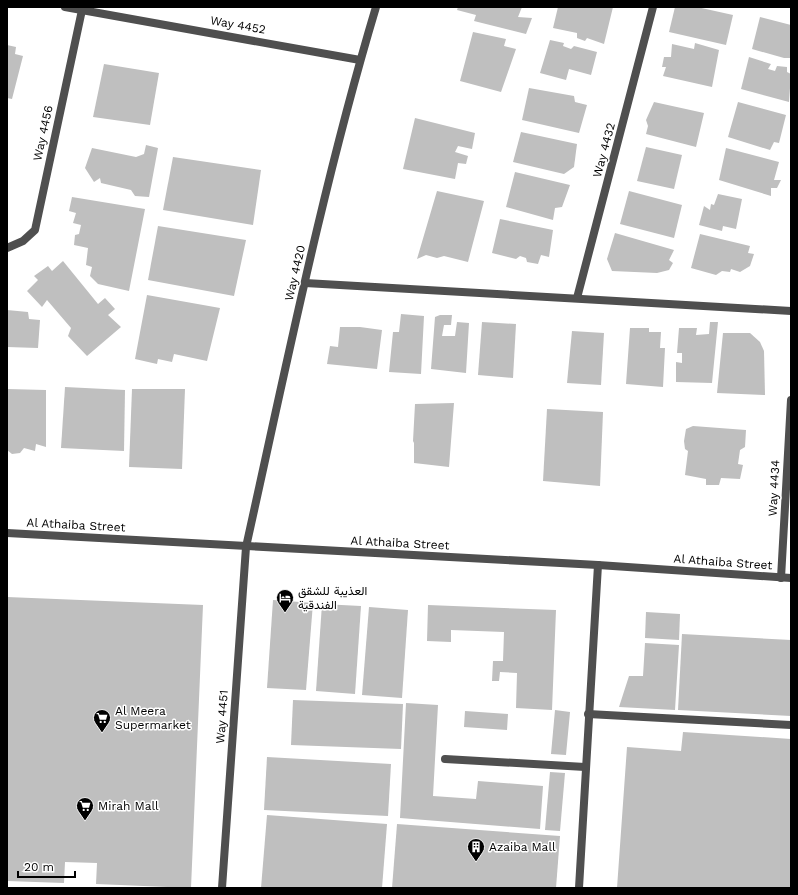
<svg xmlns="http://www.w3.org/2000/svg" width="798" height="895" font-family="'Work Sans',Vazirmatn,sans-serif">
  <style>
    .building { fill: #bfbfbf }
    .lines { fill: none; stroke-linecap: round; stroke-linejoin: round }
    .service { stroke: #4f4f4f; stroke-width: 8 }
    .minor { stroke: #4f4f4f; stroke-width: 8 }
    .tertiary { stroke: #4f4f4f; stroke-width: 8 }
    .labels { text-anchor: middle; stroke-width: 3; stroke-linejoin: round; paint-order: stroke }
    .street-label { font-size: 12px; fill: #000; stroke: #fff }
    .poi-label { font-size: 12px; fill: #000; stroke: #fff; text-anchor: start }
  </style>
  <rect width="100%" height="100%" fill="#fff"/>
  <g class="building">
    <polygon points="458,7 522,7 518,17 532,18 526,34 474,21 476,15 457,10"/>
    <polygon points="558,7 613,7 604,44 587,38 585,41 577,38 577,33 553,28"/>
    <polygon points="675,7 697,7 733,15 726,45 669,32"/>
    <polygon points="760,17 791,25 791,58 784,58 752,49"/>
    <polygon points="473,32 506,39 504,46 516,49 501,92 460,81"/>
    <polygon points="550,40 564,43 563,46 571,49 574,46 597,52 591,75 569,69 566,80 540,73"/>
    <polygon points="695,43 719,50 712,87 663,76 666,67 662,67 664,57 671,57 672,44 694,49"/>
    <polygon points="7,45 16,47 15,54 23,56 12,99 7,98"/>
    <polygon points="749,57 771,64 768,69 775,71 777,66 787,67 787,72 791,74 789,102 741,89"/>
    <polygon points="104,64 159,73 150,125 93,117"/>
    <polygon points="529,88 574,96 575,102 587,105 579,133 522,120"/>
    <polygon points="654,102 704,113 696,147 646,134 648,126 646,120"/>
    <polygon points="738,102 786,115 779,143 774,142 770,150 728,137"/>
    <polygon points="415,118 475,133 472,149 458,146 455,152 468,156 466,164 458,163 455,179 403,169"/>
    <polygon points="521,132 577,144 574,167 564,174 513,162"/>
    <polygon points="146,145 158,148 149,197 135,196 131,190 101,183 100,178 94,182 85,168 92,148 136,157 144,154"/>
    <polygon points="646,147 682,155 674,189 637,181"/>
    <polygon points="726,148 779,162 774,180 781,180 777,188 771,188 771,196 719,180"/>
    <polygon points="173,157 261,170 253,225 163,210"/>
    <polygon points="515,172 570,185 562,207 555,208 553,220 506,207"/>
    <polygon points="437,191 484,201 468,262 444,256 437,258 426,255 417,259"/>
    <polygon points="629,191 682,205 674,238 620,224"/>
    <polygon points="718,194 742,199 736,229 723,226 722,231 699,225 704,206 710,210 711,204 714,205"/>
    <polygon points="72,197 145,209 129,291 98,284 90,276 92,267 86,265 88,248 74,245 75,235 79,234 81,225 73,223 76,213 69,211"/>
    <polygon points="500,219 553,230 549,257 541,255 538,264 527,262 526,258 520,256 516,259 492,253"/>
    <polygon points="158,226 246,240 234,296 148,280"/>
    <polygon points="615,233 674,250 669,260 673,263 669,270 657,273 612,271 607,259"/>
    <polygon points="700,234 750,246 748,253 754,254 750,266 740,272 731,269 730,272 722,271 716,275 691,268"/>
    <polygon points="63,261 98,304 105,298 115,309 108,315 121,327 87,356 68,336 71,328 47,300 42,307 27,291 38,280 34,276 48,266 52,271"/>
    <polygon points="147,295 220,308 207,361 174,354 172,362 158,359 157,364 135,359"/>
    <polygon points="7,310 28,312 29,319 40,320 38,348 7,347"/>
    <polygon points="401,314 424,316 421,374 389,372 393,332 399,332"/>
    <polygon points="440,315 452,315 451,325 444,325 442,336 455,336 457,322 469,323 466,373 431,369 435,317"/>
    <polygon points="482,322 516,324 513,378 478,375"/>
    <polygon points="710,322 718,322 712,383 676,382 676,362 682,363 682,353 677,353 679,328 697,328 696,335 709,334"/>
    <polygon points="340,327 360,327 382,330 377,369 327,364 330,346 338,347"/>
    <polygon points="630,328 649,328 649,332 661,332 660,348 665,348 663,387 626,384"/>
    <polygon points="572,331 604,333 601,385 567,383"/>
    <polygon points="723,333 750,333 760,342 764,351 765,395 717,393"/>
    <polygon points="65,387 125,390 124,451 61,448"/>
    <polygon points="7,389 46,390 46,447 36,444 35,451 24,448 20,453 12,454 7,450"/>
    <polygon points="132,389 185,389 182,469 129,467"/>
    <polygon points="454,403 449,467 414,463 414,443 413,441 415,404"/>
    <polygon points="547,409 603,412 600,486 543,481"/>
    <polygon points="693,426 746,430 745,447 740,450 738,464 743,465 740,479 721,478 719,485 706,485 706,479 685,475 688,451 685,449 684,441 686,429"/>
    <polygon points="7,597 203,605 191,888 96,884 97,863 65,862 64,883 7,881"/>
    <polygon points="273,600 313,603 306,690 267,688"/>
    <polygon points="322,604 361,606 355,694 316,691"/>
    <polygon points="428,605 556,610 552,710 516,708 517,673 500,672 499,681 492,681 493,661 503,661 504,632 451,630 451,642 427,641"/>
    <polygon points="369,607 408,610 402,698 362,695"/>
    <polygon points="646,612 680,614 679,640 645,638"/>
    <polygon points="682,634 791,640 791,716 678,710"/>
    <polygon points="645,643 679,645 675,710 619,707 629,676 643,676"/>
    <polygon points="293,700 403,704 401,749 291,745"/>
    <polygon points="406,703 438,705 433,796 476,799 478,781 543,786 540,829 400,818"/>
    <polygon points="555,710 570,712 566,755 551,754"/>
    <polygon points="465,711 508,714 507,730 464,727"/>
    <polygon points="683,732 791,739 791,888 617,888 627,747 681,751"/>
    <polygon points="267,757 391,764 388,816 264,810"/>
    <polygon points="550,772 565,773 560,831 545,830"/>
    <polygon points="267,815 387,824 382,888 261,888"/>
    <polygon points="397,824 560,836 556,888 392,888"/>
  </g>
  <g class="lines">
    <g class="service">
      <polyline points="588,714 791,725"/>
      <polyline points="445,759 585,767"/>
    </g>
    <g class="minor">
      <polyline points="65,7 360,60"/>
      <polyline points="7,248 23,241 35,230 82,10"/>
      <polyline points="305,283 791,311"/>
      <polyline points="577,298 653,7"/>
      <polyline points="781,578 791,400"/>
      <polyline points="222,888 246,547"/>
      <polyline points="579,888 598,565"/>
    </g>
    <g class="tertiary">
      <polyline points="7,533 598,565 791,578"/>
      <path d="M246,547C286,367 323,184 376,7"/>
    </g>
  </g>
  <defs>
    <symbol id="hotel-pin" viewBox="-11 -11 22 30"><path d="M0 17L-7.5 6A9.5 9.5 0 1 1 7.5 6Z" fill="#000" stroke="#fff"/><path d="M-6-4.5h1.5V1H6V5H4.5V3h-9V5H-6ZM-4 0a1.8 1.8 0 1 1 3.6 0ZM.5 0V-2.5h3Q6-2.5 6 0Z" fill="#fff"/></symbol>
    <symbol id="supermarket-pin" viewBox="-11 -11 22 30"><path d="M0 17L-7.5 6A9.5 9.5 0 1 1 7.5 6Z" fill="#000" stroke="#fff"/><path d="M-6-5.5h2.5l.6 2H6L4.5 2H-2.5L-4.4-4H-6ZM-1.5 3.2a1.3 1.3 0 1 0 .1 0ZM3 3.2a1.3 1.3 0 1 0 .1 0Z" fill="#fff"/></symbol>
    <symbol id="building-pin" viewBox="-11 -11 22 30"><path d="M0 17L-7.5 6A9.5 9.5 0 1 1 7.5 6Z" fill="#000" stroke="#fff"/><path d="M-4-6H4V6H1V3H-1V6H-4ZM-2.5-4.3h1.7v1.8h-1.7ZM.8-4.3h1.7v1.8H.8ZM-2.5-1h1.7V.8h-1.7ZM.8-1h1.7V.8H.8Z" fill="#fff"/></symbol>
  </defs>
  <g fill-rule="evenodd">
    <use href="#hotel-pin" x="275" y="588" width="20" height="27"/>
    <use href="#supermarket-pin" x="92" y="708" width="20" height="27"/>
    <use href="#supermarket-pin" x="75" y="796" width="20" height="27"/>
    <use href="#building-pin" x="466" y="837" width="20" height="27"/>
  </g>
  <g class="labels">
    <g class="street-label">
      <text transform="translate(238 25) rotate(10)" y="4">Way 4452</text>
      <text transform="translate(43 133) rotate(-78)" y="4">Way 4456</text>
      <text transform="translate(604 150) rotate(-75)" y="4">Way 4432</text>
      <text transform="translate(295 273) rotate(-77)" y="4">Way 4420</text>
      <text transform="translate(774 488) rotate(-87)" y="4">Way 4434</text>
      <text transform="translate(76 525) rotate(3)" y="4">Al Athaiba Street</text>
      <text transform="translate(400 543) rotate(3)" y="4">Al Athaiba Street</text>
      <text transform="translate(723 562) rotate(4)" y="4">Al Athaiba Street</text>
      <text transform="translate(222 717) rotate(-86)" y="4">Way 4451</text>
    </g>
    <g class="poi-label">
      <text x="298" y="595">العذيبة للشقق<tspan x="298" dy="14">الفندقية</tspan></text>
      <text x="115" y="715">Al Meera<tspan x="115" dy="14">Supermarket</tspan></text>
      <text x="98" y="810">Mirah Mall</text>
      <text x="489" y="851">Azaiba Mall</text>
    </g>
  </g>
  <rect width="798" height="895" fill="none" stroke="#000000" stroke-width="16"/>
  <path d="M18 871v6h57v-6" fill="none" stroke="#000000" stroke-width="2"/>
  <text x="24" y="871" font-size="12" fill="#000000" stroke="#ffffff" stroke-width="3" paint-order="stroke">20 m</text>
</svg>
